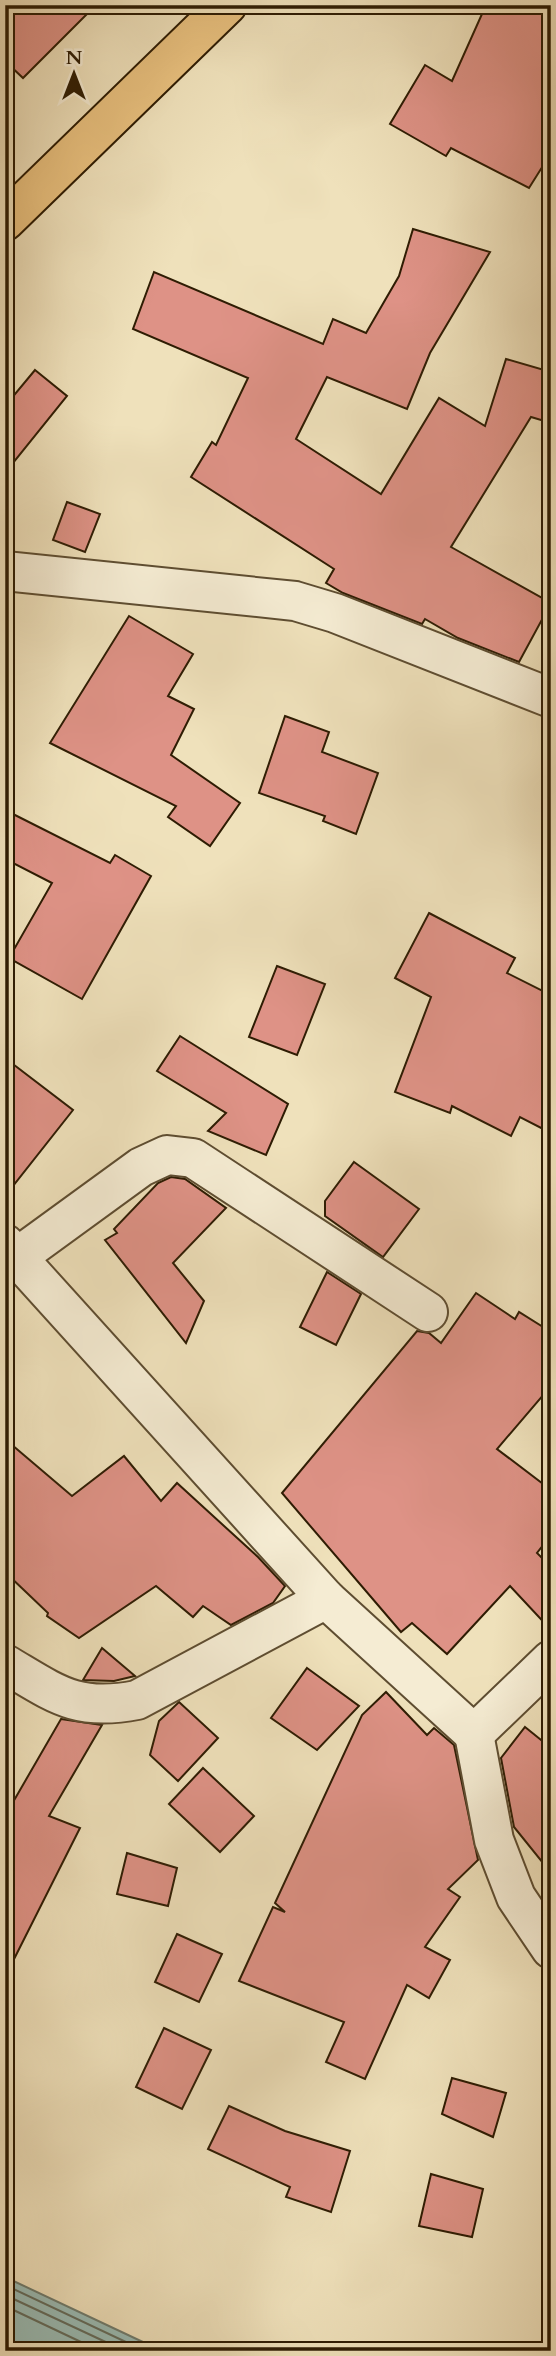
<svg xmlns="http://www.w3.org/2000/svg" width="556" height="2356" font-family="Cardo,serif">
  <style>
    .water { fill: #9abcb5; stroke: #6f7c6e; stroke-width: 2 }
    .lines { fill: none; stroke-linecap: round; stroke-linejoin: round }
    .shore { stroke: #646c5c; stroke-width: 2 }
    .building { fill: #de9286; stroke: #2e1c03; stroke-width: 2 }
    .minor-casing { stroke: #5e4d31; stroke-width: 42 }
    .trunk-casing { stroke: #2e1c03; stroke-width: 42 }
    .minor { stroke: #f5ecd3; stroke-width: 38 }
    .trunk { stroke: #e8c07e; stroke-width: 38 }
  </style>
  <rect width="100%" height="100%" fill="#efe1bb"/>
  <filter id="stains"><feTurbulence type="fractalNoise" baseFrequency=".00286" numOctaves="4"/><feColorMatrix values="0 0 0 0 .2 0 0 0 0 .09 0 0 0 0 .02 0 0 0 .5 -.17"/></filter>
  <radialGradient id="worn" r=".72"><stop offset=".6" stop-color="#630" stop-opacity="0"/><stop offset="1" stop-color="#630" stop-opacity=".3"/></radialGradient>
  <polygon class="water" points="5,2277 162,2351 5,2351"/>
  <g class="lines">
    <g class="shore">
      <polyline points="5,2285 145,2351"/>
      <polyline points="5,2295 125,2351"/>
      <polyline points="5,2306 100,2351"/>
    </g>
  </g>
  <g class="building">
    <polygon points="5,5 96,5 23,78 5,61"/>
    <polygon points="486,5 533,5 551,13 551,153 529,188 451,148 446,156 390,124 425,65 452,81"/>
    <polygon points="413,229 490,252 430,353 407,409 327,377 296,439 381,494 439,398 485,426 506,359 551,372 551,423 531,417 451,547 551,603 519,662 458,638 425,619 422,624 343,593 326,583 334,569 191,477 212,442 216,445 248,378 133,329 154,272 323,344 333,319 366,333 399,276"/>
    <polygon points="35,370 67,396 5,473 5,406"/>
    <polygon points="67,502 100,514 85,552 53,540"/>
    <polygon points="129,616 193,654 168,696 194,709 171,755 240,803 210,846 168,817 176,806 50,743"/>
    <polygon points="285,716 329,732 322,752 378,773 356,834 323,821 325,816 259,793"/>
    <polygon points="5,810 110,863 115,855 151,876 82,999 9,958 52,883 5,859"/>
    <polygon points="429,913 515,958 507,973 551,995 551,1133 520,1117 511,1136 452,1106 450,1113 395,1092 431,997 395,978"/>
    <polygon points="277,966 325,984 297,1055 249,1037"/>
    <polygon points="180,1036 288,1104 266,1155 208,1131 226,1113 157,1071"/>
    <polygon points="5,1058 73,1110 5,1196"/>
    <polygon points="354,1162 419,1209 383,1257 325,1216 325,1201"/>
    <polygon points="171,1177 185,1179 226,1208 173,1263 204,1301 186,1343 105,1240 117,1233 114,1229 158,1183"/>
    <polygon points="327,1272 361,1294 336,1345 300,1327"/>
    <polygon points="476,1293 515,1319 519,1312 551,1332 551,1386 497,1449 551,1490 551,1535 537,1553 551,1567 551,1630 510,1586 447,1654 412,1623 401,1632 282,1493 417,1331 429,1333 441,1343"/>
    <polygon points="5,1439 72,1496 124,1456 161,1501 177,1483 258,1557 285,1586 273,1603 231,1625 203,1606 193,1617 156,1586 79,1638 47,1616 48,1613 5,1572"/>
    <polygon points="102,1648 135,1676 114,1681 83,1680"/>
    <polygon points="307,1668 359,1706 317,1750 271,1718"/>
    <polygon points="386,1692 427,1735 434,1728 454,1745 478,1860 448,1889 460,1897 425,1947 450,1960 429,1998 407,1985 365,2079 326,2062 344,2022 239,1981 273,1907 285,1912 275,1903 362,1715"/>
    <polygon points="179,1702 218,1738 178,1781 150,1755 159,1721"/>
    <polygon points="61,1719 102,1725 49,1816 80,1828 5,1977 5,1816"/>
    <polygon points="525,1727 551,1748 551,1873 514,1827 501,1758"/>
    <polygon points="203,1768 254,1816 220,1852 169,1804"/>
    <polygon points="127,1853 177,1868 168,1906 117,1894"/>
    <polygon points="177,1934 222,1954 199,2002 155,1982"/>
    <polygon points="164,2028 211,2050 182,2109 136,2087"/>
    <polygon points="452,2078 506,2093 493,2137 442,2114"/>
    <polygon points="229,2106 285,2131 350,2151 331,2212 286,2197 290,2187 208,2149"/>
    <polygon points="431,2174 483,2189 472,2237 419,2226"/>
  </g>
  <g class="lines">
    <defs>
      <g id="minor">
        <polyline points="5,571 295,601 335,613 551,698"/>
        <polyline points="5,1244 326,1599 474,1734 551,1660"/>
        <polyline points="16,1258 141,1167 167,1155 193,1158 428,1312"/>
        <path d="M5,1664C56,1694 76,1712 137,1700L326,1599"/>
        <polyline points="474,1734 494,1840 516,1897 551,1949"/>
      </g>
      <polyline id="trunk" points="5,221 227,5"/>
    </defs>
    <use href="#minor" class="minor-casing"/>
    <use href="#trunk" class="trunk-casing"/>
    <use href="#minor" class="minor"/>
    <use href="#trunk" class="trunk"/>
  </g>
  <rect width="556" height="2356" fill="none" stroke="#efe1bb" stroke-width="28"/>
  <rect x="7" y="7" width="542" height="2342" fill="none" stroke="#2e1c03" stroke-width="3.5"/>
  <rect x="14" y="14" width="528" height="2328" fill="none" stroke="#2e1c03" stroke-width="2"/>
  <g transform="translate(74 74)" stroke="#f5ecd3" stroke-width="5" paint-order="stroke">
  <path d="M0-5L12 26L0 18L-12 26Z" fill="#2e1c03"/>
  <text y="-10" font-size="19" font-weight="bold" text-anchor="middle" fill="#2e1c03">N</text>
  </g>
  <rect width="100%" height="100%" filter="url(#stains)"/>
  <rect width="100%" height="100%" fill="url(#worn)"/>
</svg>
